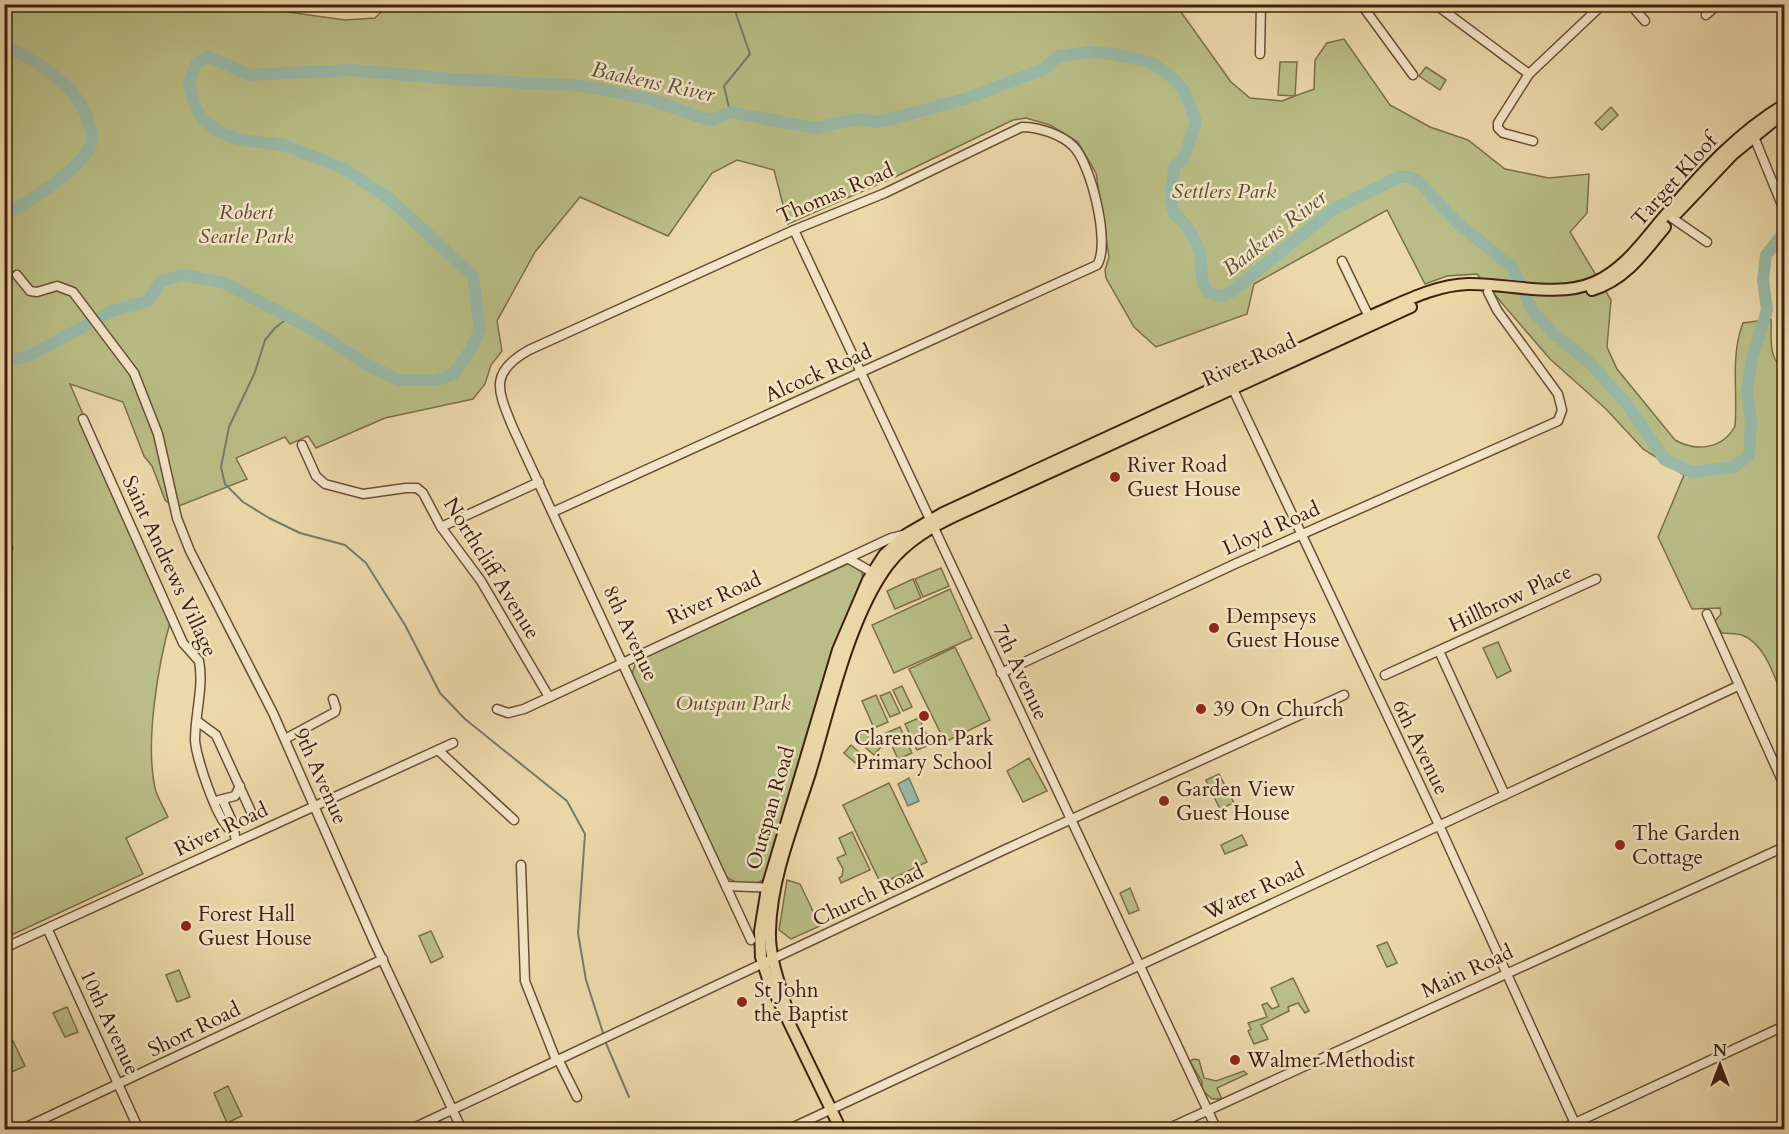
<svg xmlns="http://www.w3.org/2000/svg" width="1789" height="1134" font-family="Cardo,serif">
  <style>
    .green { fill: #babe86; stroke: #7c6f4a; stroke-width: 1.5 }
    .water { fill: #99baa9; stroke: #757c6b; stroke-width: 1.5 }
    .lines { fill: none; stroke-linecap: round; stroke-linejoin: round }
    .stream { stroke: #757c6b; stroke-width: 2 }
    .river { stroke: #99baa9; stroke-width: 12 }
    .minor-casing { stroke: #6a4e35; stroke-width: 11 }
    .major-casing { stroke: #3f200e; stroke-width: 14 }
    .minor { stroke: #f3e6c8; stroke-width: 8 }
    .major { stroke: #ecd9aa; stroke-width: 10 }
    .poi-dot { fill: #8f2418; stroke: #f3e6c8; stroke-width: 2 }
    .labels { text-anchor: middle; stroke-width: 5; stroke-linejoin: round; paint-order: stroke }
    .street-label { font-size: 21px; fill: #3f200e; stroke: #f3e6c8 }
    .park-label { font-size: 21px; font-style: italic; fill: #5e482c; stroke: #f3e6c8 }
    .poi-label { font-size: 21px; fill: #3f200e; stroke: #f3e6c8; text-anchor: start }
    .water-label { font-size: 22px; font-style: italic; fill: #5a4e3c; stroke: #f3e6c8 }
  </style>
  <rect width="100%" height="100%" fill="#ecd9aa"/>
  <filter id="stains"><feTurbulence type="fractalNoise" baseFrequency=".00333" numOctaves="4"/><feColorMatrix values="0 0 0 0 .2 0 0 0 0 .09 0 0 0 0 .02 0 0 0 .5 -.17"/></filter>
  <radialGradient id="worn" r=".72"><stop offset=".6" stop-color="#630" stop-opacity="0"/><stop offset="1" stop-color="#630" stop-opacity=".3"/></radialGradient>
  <g class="green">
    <path d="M230,4L345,20L375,18L387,6L458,8L476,4L1176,5L1231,82L1250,98L1282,101L1295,96L1278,95L1280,62H1297L1295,96L1314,89L1315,60L1327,43L1344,39L1390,105L1430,127L1468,140L1505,169L1549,178L1589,174L1587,213L1570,232L1611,300L1607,347L1617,369L1675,440C1696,452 1723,449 1735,426C1738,391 1730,357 1743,323L1771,319C1772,335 1767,359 1784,368V700C1775,679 1766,644 1742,635C1736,633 1728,634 1722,633L1714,622L1721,614L1720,608L1692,609L1658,537L1684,475L1643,449L1606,409L1550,359L1477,274L1447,276L1425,284L1387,210L1254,284L1247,314L1156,347L1134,327L1106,278L1105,270L1109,257L1096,173L1078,142L1050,125L1026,118L1013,120L897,176L788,224L774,170L737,160L712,173L668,236L580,197L535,252L497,321L502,351L491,365L485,384L473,399L385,418L316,448L308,436L290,444L285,437L236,458L247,479L174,508L165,500L152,466L144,456L123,402L70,384L171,619C158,664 145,742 155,788C157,797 164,808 168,817L126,838L143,874L5,938L4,578L13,548L4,527L5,5Z"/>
    <polygon points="1426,67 1446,80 1440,90 1419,76"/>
    <polygon points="1611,107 1618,115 1602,130 1595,123"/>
    <path d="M850,563L861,570L864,580L823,681L765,878C755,888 733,885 724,874L632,674L636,661Z"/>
    <polygon points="941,568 949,586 923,597 915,579"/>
    <polygon points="913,579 921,598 895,609 887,591"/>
    <polygon points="950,589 972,638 894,673 872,625"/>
    <polygon points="1498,642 1511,671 1497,678 1483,648"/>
    <polygon points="955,647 990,720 945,742 909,669"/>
    <polygon points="902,686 912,707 903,711 893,690"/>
    <polygon points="890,692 900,713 890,717 880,696"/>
    <polygon points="876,695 888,722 874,728 862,701"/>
    <polygon points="919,718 931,744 917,750 905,724"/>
    <polygon points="900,727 912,753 898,759 886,733"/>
    <polygon points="863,731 881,747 874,755 856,739"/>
    <polygon points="851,745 868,760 861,768 844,753"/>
    <polygon points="1029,758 1047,791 1023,802 1007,771"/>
    <polygon points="1219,774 1234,803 1220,809 1206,780"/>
    <polygon points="889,783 927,862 881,884 843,805"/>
    <polygon points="852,832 870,870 841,883 839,878 842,876 843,869 837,858 846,854 839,838"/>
    <polygon points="1242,835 1247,845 1225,854 1221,845"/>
    <polygon points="787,880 800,884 820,926 791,939 779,930"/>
    <polygon points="1130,888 1139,910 1129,914 1120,893"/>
    <polygon points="431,931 443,957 431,963 419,936"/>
    <polygon points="1387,942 1397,963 1387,967 1377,946"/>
    <polygon points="179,970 190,997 177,1002 166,975"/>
    <polygon points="1293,978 1309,1011 1305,1013 1298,1003 1288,1007 1289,1011 1261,1025 1268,1039 1254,1044 1248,1031 1251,1029 1248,1023 1267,1017 1262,1005 1267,1003 1272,1009 1279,1006 1271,988"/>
    <polygon points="67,1007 78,1032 65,1037 53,1013"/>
    <polygon points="13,1041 25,1066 12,1072 5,1055 4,1045"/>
    <polygon points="1194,1059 1199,1060 1204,1078 1216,1081 1244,1071 1247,1074 1217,1088 1222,1099 1212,1099 1202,1090 1202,1082 1190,1061"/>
    <polygon points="228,1086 242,1116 227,1123 214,1093"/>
  </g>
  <polygon class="water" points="909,778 919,801 908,806 898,784"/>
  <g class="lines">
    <g class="stream">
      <polyline points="730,112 724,86 750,54 736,14 736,4"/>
      <polyline points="289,317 275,328 265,340 255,372 229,427 221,467 225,484 243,502 269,518 300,533 345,545 366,563 405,625 440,693 465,719 567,801 585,834 578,933 586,980 604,1036"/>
      <polyline points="605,1041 629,1097"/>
    </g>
    <g class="river">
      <path d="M4,45C38,62 79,85 89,124C90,128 93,134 93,138C90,164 26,204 4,215"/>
      <path d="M4,362L29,356L112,311L148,301L161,281L184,275L224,283L314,330L366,364L399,380H438L453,374L470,351L480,329L473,276L391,200L343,168L283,145L241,140L219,132L204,120L196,109L189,84L196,63L209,57L250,75L351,70L453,79L585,86L652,100L703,118L713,120L730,112L815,128L857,119L874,122L891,119L968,98L1044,69L1059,56L1090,52L1114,54L1152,63L1173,78L1185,92L1196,122L1184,158L1174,167L1171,202L1174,214C1188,224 1198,242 1201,259C1203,275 1198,276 1208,292L1221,296L1231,292L1334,209L1399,177H1410L1419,182L1459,224L1512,267L1533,311L1554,334L1590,363L1626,403L1665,460L1692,472L1734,467L1749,455L1751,423L1747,391L1752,359L1767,310L1763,280L1766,255L1784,233"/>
    </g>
    <defs>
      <g id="minor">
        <polyline points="1361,4 1413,75"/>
        <polyline points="1435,4 1529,74"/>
        <polyline points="1585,4 1594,12"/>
        <polyline points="1630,4 1645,21"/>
        <polyline points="1706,15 1718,4"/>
        <polyline points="1260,54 1261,4"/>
        <polyline points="1752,132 1784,210"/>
        <polyline points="1533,141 1503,133 1498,128 1498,123 1529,74 1603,4"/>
        <polyline points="1672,218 1707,242"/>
        <polyline points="794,230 1217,1130"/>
        <polyline points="1342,261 1371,321"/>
        <polyline points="17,275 30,291 37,292 57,286 73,292 134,373 158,434 177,518 190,551 273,713 375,944 462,1130"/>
        <polyline points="1231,385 1439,825 1578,1130"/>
        <path d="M83,419L183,643L199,661C204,686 195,714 195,740C196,757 218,825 233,832"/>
        <polyline points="302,445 316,476 325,484 363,494 406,488 417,488 423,493 441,527 481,581 549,697"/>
        <path d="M553,512L1097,265C1111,245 1091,163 1073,146C1061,134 1038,127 1022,127L885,193L794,230L529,350C488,373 498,391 513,428L751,940"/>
        <polyline points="441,527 539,482"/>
        <polyline points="849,559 877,575"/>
        <polyline points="1707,614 1784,785"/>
        <polyline points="1439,651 1505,795"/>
        <polyline points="1001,673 1237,563 1558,421 1562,410 1558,394 1497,310 1488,292"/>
        <polyline points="1385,675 1596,579"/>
        <polyline points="497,709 508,713 524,709 891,538 907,534"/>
        <polyline points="197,721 216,735 253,816"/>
        <polyline points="285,739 335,712 336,708 333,699"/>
        <polyline points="439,751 514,820"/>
        <polyline points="219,800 235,796 240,786"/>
        <polyline points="223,801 234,826 235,837"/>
        <polyline points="521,865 525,981 556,1060"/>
        <polyline points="726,886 773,888"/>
        <polyline points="48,930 139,1130"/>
        <polyline points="4,948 453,743"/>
        <polyline points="558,1059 577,1097"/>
        <polyline points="20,1130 383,959"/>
        <polyline points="409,1130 1006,849 1344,695"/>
        <polyline points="787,1130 1738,686"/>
        <polyline points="1165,1130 1784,847"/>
        <polyline points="1560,1130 1784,1026"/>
      </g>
      <g id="major">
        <polyline points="1677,213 1733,154 1781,115"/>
        <path d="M1592,290C1625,280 1644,253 1665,227"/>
        <path d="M786,1006C779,982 769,956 770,931C771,878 794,823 810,773C829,710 849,617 888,565C907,540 933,526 961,513L1411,307"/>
        <path d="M841,1130L768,979L761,957L760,931L767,888L838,650L868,580L884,555L907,534L943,513L1368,317C1400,304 1433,285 1468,284C1508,283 1557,299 1595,282C1628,267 1647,235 1670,210C1704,170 1739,132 1784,105"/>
      </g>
    </defs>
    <use href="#minor" class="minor-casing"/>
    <use href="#major" class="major-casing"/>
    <use href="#minor" class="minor"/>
    <use href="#major" class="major"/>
  </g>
  <g class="poi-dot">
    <circle cx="1115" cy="477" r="6"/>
    <circle cx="1214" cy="628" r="6"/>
    <circle cx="1201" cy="709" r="6"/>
    <circle cx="924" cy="716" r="6"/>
    <circle cx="1164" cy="801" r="6"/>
    <circle cx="1620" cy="845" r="6"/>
    <circle cx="186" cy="926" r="6"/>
    <circle cx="742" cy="1002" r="6"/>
    <circle cx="1235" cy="1060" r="6"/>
  </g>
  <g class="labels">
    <g class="street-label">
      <text transform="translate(1674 180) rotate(-48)" y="7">Target Kloof</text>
      <text transform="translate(835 193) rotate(-23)" y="7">Thomas Road</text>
      <text transform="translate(1249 360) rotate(-24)" y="7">River Road</text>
      <text transform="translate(818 373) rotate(-24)" y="7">Alcock Road</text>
      <text transform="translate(1271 528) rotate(-24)" y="7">Lloyd Road</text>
      <text transform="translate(170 566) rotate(65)" y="7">Saint Andrews Village</text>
      <text transform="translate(492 568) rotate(58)" y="7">Northcliff Avenue</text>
      <text transform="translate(714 598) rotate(-24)" y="7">River Road</text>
      <text transform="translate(1510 598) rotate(-25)" y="7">Hillbrow Place</text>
      <text transform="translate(631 633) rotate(65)" y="7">8th Avenue</text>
      <text transform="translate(1021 672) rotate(65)" y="7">7th Avenue</text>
      <text transform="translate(1421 747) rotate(64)" y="7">6th Avenue</text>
      <text transform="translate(321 776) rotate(66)" y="7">9th Avenue</text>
      <text transform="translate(770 808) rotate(-74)" y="7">Outspan Road</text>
      <text transform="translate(221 829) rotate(-25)" y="7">River Road</text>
      <text transform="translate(1254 891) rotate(-25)" y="7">Water Road</text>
      <text transform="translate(868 895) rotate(-25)" y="7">Church Road</text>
      <text transform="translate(1467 971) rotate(-25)" y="7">Main Road</text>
      <text transform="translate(110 1022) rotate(65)" y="7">10th Avenue</text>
      <text transform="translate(194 1029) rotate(-26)" y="7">Short Road</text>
    </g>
    <g class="park-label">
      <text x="1224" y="198">Settlers Park</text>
      <text x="246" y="219">Robert<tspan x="246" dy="24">Searle Park</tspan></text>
      <text x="733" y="710">Outspan Park</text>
    </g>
    <g class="poi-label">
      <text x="1127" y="472">River Road<tspan x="1127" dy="24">Guest House</tspan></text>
      <text x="1226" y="623">Dempseys<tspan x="1226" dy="24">Guest House</tspan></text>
      <text x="1213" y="716">39 On Church</text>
      <text x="924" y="745" text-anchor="middle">Clarendon Park<tspan x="924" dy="24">Primary School</tspan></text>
      <text x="1176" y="796">Garden View<tspan x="1176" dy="24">Guest House</tspan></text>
      <text x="1632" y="840">The Garden<tspan x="1632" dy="24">Cottage</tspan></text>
      <text x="198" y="921">Forest Hall<tspan x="198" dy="24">Guest House</tspan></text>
      <text x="754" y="997">St John<tspan x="754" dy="24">the Baptist</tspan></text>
      <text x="1247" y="1067">Walmer Methodist</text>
    </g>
    <g class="water-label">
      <text transform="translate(653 81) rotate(12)" y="8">Baakens River</text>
      <text transform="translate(1274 232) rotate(-38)" y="8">Baakens River</text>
    </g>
  </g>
  <rect width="1789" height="1134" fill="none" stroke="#ecd9aa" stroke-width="24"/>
  <rect x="6" y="6" width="1777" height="1122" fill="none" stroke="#3f200e" stroke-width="3"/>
  <rect x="12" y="12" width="1765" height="1110" fill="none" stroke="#3f200e" stroke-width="1.5"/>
  <g transform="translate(1720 1065)" stroke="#f3e6c8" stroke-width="4.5" paint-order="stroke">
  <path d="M0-4.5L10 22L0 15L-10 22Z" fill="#3f200e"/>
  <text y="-9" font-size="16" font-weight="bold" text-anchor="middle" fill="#3f200e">N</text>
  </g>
  <rect width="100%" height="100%" filter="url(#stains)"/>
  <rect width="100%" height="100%" fill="url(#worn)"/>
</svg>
